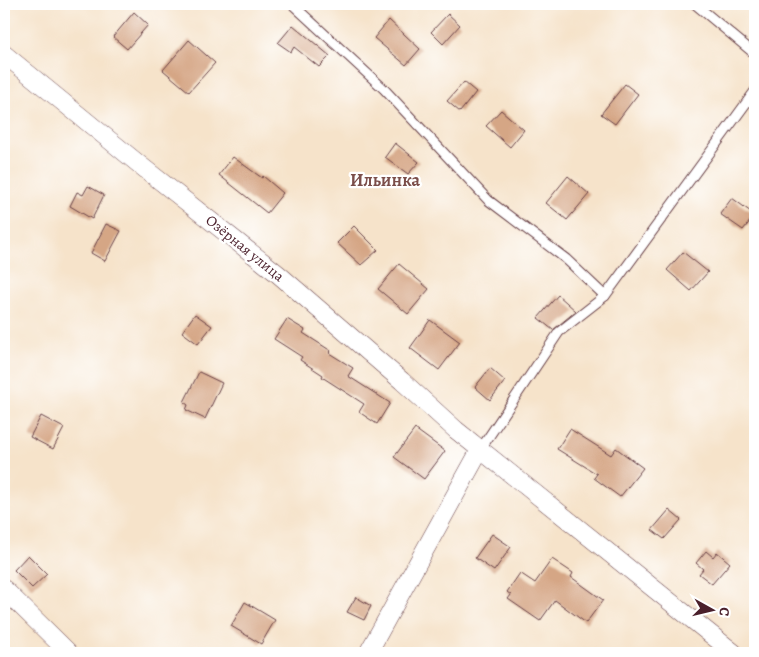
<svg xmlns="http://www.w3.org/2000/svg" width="759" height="657" font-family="Alegreya,serif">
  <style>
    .building { fill: #d5a685 }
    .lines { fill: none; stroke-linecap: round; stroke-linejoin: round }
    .service-casing { stroke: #643c43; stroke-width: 11 }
    .minor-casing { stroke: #643c43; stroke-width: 19 }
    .service { stroke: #fff; stroke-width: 9 }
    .minor { stroke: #fff; stroke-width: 18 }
    .labels { text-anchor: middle; stroke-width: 4.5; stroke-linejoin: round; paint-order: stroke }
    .street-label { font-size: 15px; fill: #4a1f2b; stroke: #fff }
    .quarter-label { font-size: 18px; font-weight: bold; fill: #7b4e4a; stroke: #fff }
  </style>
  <rect width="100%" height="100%" fill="#fff"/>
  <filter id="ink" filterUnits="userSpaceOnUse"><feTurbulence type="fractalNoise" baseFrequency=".02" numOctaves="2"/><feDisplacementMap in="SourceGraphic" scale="10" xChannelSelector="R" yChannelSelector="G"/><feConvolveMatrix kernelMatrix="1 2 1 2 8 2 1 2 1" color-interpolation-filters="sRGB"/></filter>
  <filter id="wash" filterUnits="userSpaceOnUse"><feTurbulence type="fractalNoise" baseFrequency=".0096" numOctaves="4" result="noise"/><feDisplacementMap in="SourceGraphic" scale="20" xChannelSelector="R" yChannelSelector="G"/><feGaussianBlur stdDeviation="1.12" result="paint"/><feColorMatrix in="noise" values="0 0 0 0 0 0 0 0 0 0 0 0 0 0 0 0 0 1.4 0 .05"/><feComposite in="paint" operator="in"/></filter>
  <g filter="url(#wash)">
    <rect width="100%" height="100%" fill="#f6e3ca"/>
    <g id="blocks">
      <g class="building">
        <polygon points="134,12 148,25 127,49 113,37"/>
        <polygon points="448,14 460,25 443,44 431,32"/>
        <polygon points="389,20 420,49 406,65 374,38"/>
        <polygon points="293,25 330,56 319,67 294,47 291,52 278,43"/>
        <polygon points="189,40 215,63 189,92 163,70"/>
        <polygon points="464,82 476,92 460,112 447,101"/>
        <polygon points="625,84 638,94 615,124 601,114"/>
        <polygon points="501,110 524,130 510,147 486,126"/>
        <polygon points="395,143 419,162 408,174 385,157"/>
        <polygon points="233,157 262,178 263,176 283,193 267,213 219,175"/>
        <polygon points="568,176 589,194 567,220 546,203"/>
        <polygon points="88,186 104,195 92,219 70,206 77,192 83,195"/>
        <polygon points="732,198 755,215 743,230 720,214"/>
        <polygon points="106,224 121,231 105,261 91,253"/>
        <polygon points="354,226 378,250 361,265 337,243"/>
        <polygon points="683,252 708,272 691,291 667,270"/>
        <polygon points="399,264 429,289 408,314 378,289"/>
        <polygon points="558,295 576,311 553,330 538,318"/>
        <polygon points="195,314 212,326 198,344 182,332"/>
        <polygon points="287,319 305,330 303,333 331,351 329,353 353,368 348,376 390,403 377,424 359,412 364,404 322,377 323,375 300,360 302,357 274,339"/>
        <polygon points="430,320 460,342 439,370 410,348"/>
        <polygon points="490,368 505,381 490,400 475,387"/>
        <polygon points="199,372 222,383 205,419 186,410 188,405 184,402"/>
        <polygon points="41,416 64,428 53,449 30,437"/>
        <polygon points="415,429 445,451 424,479 394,457"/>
        <polygon points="570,429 611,455 616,448 643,468 620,497 594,478 597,474 557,449"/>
        <polygon points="669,510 681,520 664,539 652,530"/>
        <polygon points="492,534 511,547 494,571 475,558"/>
        <polygon points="706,551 713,557 717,552 730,563 712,584 699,574 703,569 696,563"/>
        <polygon points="28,555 47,574 32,588 14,570"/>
        <polygon points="552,559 573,573 571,577 603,600 586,623 555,600 540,621 508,599 511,595 507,592 520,573 535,583"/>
        <polygon points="356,597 371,606 364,620 347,612"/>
        <polygon points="245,602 275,620 261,644 231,626"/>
      </g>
    </g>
  </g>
  <g filter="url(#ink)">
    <use href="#blocks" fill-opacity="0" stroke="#643c43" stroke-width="1"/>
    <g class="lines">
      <defs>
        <g id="service">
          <polyline points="292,4 384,89 488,200 566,259 605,296 559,332 480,450"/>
          <polyline points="695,4 755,54"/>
          <polyline points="605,296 755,91"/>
        </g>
        <g id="minor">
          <polyline points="4,54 140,165 278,274 402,381 456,430 734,653"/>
          <polyline points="4,589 69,653"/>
          <polyline points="368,653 480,450"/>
        </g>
      </defs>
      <use href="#service" class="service-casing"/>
      <use href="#minor" class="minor-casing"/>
      <use href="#service" class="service"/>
      <use href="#minor" class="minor"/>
    </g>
  </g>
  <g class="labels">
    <g class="street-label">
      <text transform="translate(245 248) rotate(39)" y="5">Озёрная улица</text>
    </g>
    <g class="quarter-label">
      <text x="385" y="186">Ильинка</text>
    </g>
  </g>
  <rect width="759" height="657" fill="none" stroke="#fff" stroke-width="20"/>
  <g transform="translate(712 610) rotate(98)" stroke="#ffffff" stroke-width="4" paint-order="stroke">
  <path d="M0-4L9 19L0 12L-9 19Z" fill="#4a1f2b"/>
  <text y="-8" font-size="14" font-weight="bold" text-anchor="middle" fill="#4a1f2b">С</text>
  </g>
</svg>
